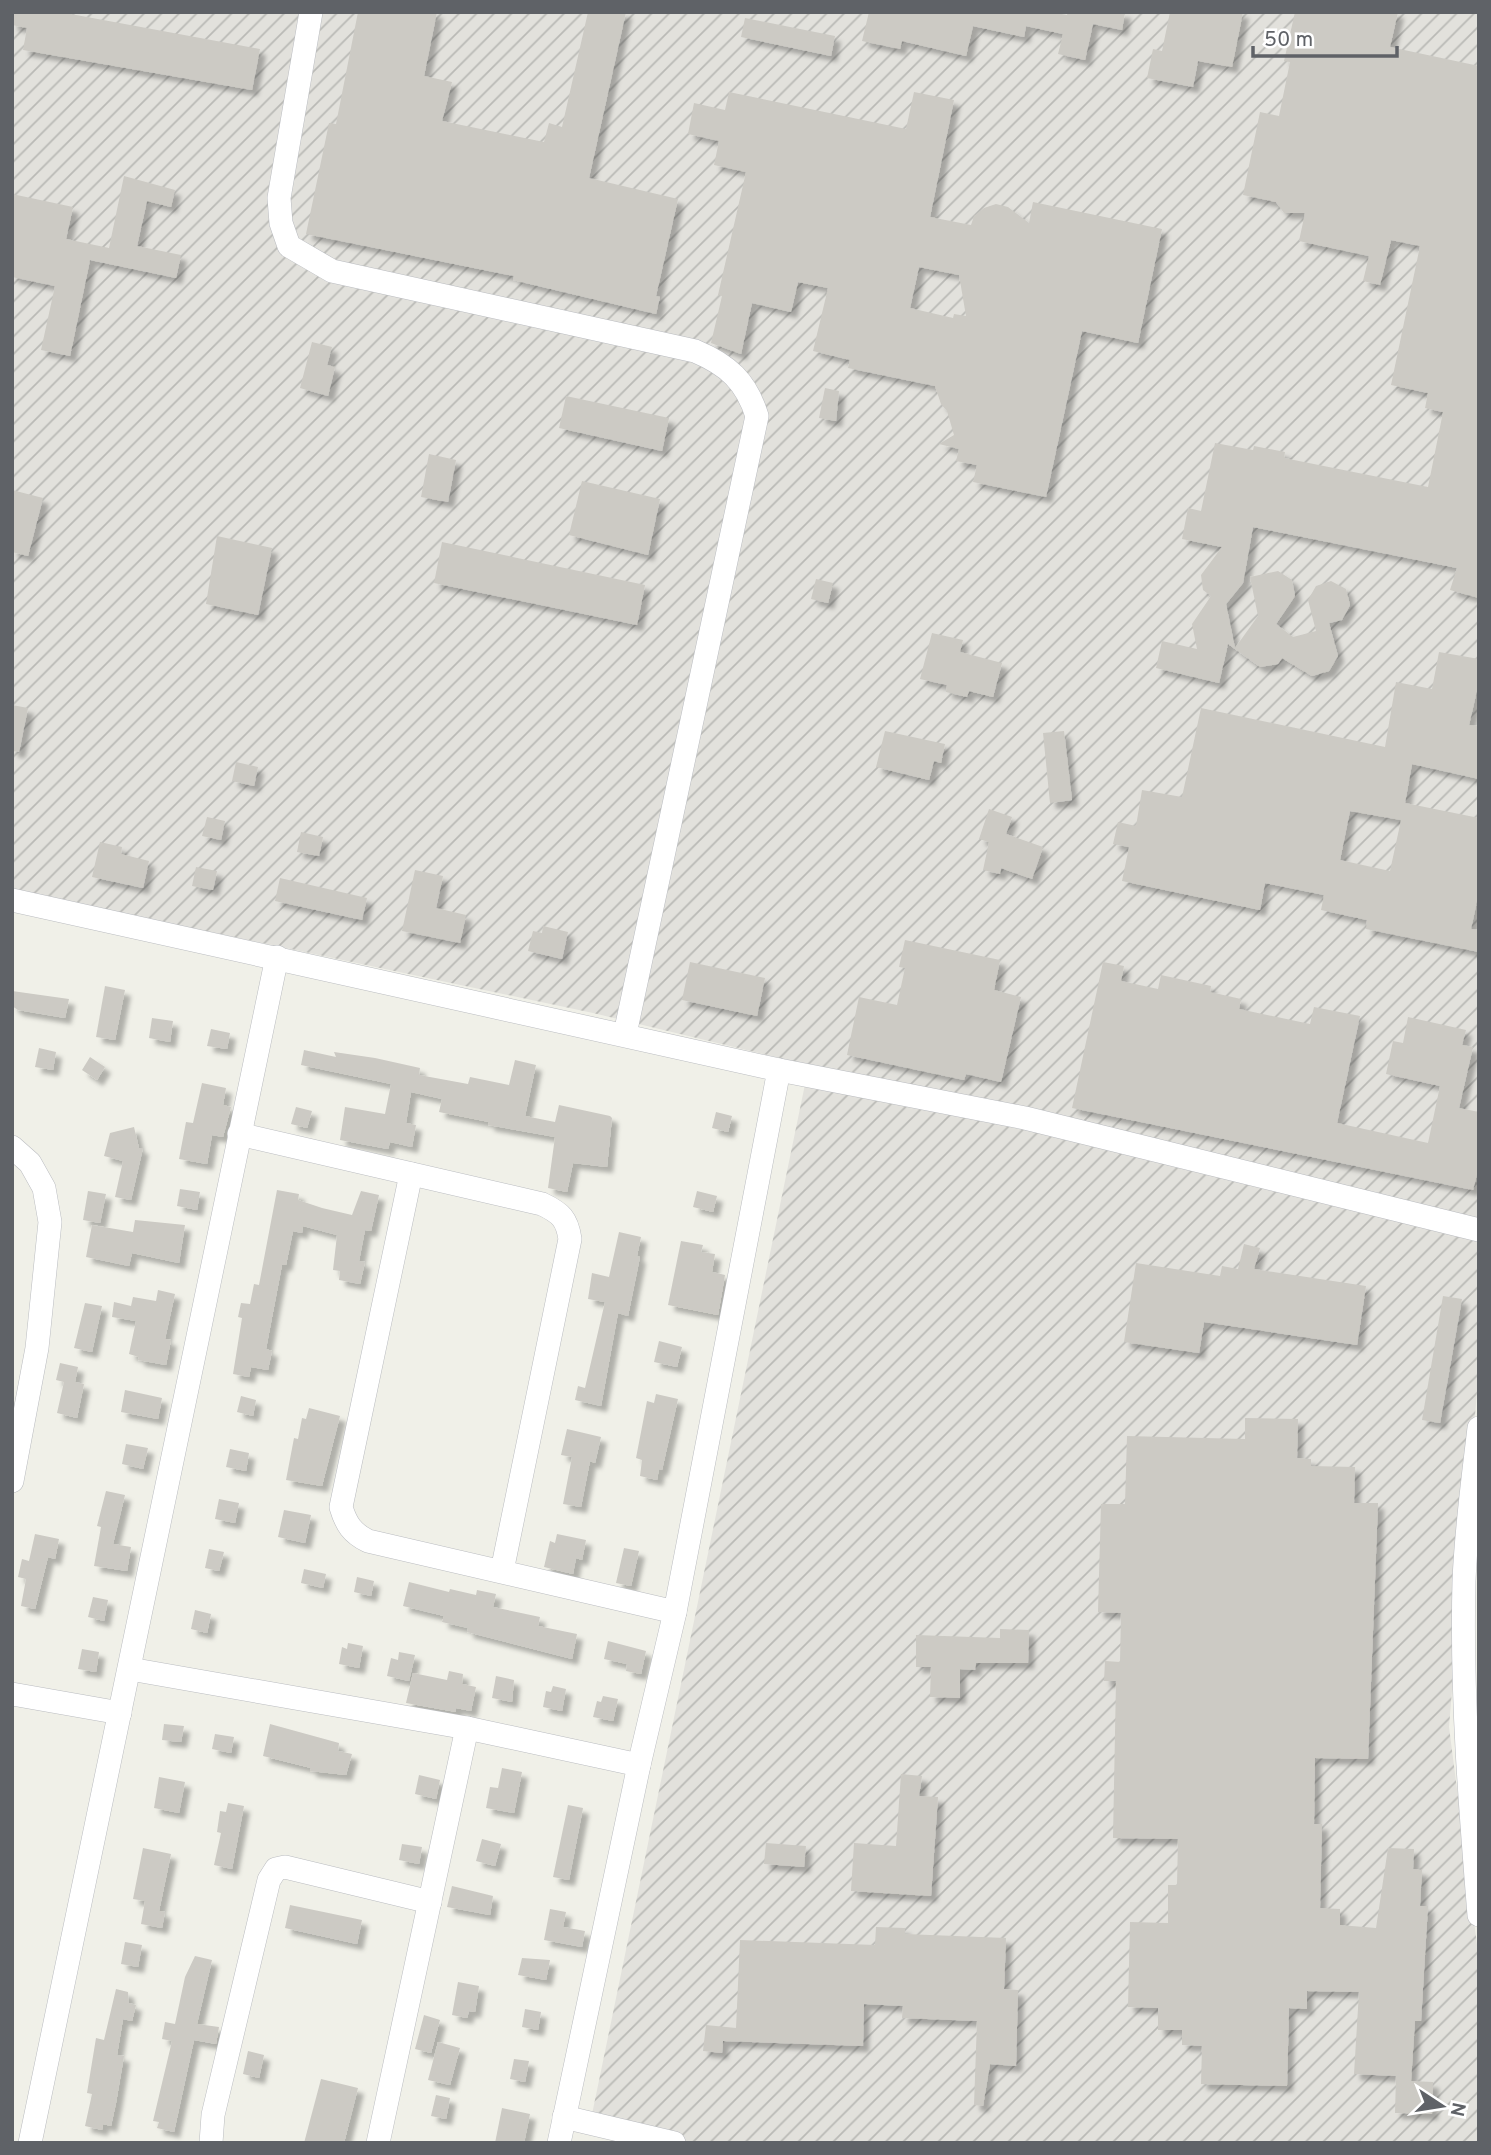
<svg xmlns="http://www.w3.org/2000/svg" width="1491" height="2155" font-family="Overpass,sans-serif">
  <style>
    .industrial { fill: url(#industrial-furrows) }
    .building { fill: #cccac4; fill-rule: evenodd; filter: url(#shadow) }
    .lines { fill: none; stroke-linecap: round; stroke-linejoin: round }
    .minor-casing { stroke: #babcc0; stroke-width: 24 }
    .minor { stroke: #fff; stroke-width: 23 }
  </style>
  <defs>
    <pattern id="industrial-furrows" width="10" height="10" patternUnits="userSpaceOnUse" patternTransform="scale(1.75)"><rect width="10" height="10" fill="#e2e1dc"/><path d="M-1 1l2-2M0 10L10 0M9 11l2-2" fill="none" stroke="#babab6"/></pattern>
    <filter id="shadow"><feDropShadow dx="6" dy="6" stdDeviation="2" flood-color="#0004"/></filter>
  </defs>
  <rect width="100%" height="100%" fill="#f0f0e8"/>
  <polygon class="industrial" points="12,12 1479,12 1479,1368 1449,1727 1479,1960 1479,2143 675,2143 590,2124 809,1065 593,1013 12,890"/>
  <g class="building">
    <polygon points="12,12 60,12 260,49 252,90 23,50 27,28 12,25"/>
    <polygon points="358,12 437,12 424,76 452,82 442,121 544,142 549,123 562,127 588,12 626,12 589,178 678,199 656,296 660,297 656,314 513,280 514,276 306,234 329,123 336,124"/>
    <polygon points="869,12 1051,12 1067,15 1068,12 1125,12 1122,30 1093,24 1085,60 1058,54 1063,34 1026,26 1024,37 973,26 966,56 902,41 900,49 862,41"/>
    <polygon points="1170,12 1243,12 1232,67 1198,61 1193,87 1147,78 1153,49 1162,51"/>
    <polygon points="1295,12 1398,12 1390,47 1479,66 1479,598 1450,590 1457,568 1253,527 1243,583 1226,604 1235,648 1258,616 1250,577 1278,571 1292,580 1295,596 1276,624 1293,637 1316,631 1308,600 1316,586 1331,581 1346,589 1350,605 1342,620 1329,623 1338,656 1329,671 1312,676 1282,658 1278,664 1260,667 1228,644 1219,683 1156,668 1162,641 1197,649 1192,624 1211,596 1203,590 1201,575 1222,547 1182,539 1188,508 1201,511 1215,443 1253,450 1254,446 1285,452 1284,458 1428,487 1443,412 1425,408 1428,393 1391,385 1420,246 1391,240 1380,285 1363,281 1369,256 1299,241 1305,213 1284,213 1276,202 1243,195 1260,112 1279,116 1290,62 1284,61"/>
    <polygon points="745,18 835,36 831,56 741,37"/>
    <path d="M729,92L906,129L914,92L954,100L930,217L971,225L974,216L984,208L996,204L1008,207L1029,223L1033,202L1162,229L1138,343L1082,331L1046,497L973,482L977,465L956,461L959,449L939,444L954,435L947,411L941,404L935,386L848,368L850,360L813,351L828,288L798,282L791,312L752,303L741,354L711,343L722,296L718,295L746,172L714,165L719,141L688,134L694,103L725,110ZM919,267L959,275L966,316L954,314L953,318L910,308Z"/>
    <polygon points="124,176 175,190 171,207 147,201 137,246 181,255 176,278 90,260 70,356 41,350 55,286 12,277 12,194 73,207 66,239 109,248"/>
    <polygon points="312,342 332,347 327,365 335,367 328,396 300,388"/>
    <polygon points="825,388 839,391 836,421 819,418"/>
    <polygon points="566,396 669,418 662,451 559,428"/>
    <polygon points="429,454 456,460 448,502 421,497"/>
    <polygon points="582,481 660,499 648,555 569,535"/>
    <polygon points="12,490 43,498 28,556 12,552"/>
    <polygon points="217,536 272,548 258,615 206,604"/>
    <polygon points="442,542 645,585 637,625 434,583"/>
    <polygon points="816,579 833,583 828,603 811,599"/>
    <polygon points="932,633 963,640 960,652 1002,663 993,697 969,691 967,697 946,692 947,685 920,679"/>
    <path d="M1439,652L1479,659V682L1469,725L1479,726V779L1412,764L1405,803L1479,818V892L1471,929L1479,930V952L1366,929L1367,920L1321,910L1324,895L1265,883L1260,910L1122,881L1129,847L1113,844L1118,822L1136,826L1142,790L1182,797L1201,708L1385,747L1396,682L1432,689ZM1350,811L1401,820L1390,871L1340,860Z"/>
    <polygon points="12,705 28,708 19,752 12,751"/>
    <polygon points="885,731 945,744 941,763 934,761 929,780 876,767"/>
    <polygon points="1064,731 1072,800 1050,803 1043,733"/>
    <polygon points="236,762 258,767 254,786 232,781"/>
    <polygon points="989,809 1012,817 1006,834 1043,847 1032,879 1001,868 1000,874 983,870 989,842 979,839"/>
    <polygon points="207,817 225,821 221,840 202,836"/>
    <polygon points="301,832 323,837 319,856 297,852"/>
    <polygon points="100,842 122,847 121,854 149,861 143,888 92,877"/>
    <polygon points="196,867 217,871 213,890 192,886"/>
    <polygon points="415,870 443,876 436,908 466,915 460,943 402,931"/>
    <polygon points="280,878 367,898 362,920 275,901"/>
    <polygon points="543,926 568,932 562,959 528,951 533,931 542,933"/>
    <polygon points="905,940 1000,960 994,990 1021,997 1001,1082 966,1074 964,1080 847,1055 859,997 897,1005 905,968 899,967"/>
    <polygon points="690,962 765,978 757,1016 682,1000"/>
    <polygon points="1103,962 1124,966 1121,981 1158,989 1161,975 1211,986 1210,992 1241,999 1239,1009 1310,1024 1314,1007 1360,1016 1337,1123 1428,1143 1440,1086 1386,1074 1393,1041 1403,1043 1408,1017 1466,1030 1462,1045 1473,1047 1459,1108 1479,1112 1479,1166 1473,1190 1072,1108"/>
    <polygon points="105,986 125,990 115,1040 96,1037"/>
    <polygon points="12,991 69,999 65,1018 18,1010 12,1006"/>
    <polygon points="152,1018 173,1021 170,1042 149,1038"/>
    <polygon points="211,1029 230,1033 227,1049 207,1046"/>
    <polygon points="39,1048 56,1052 53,1070 35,1067"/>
    <polygon points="304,1050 336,1057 334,1052 375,1058 420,1068 419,1075 468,1084 470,1077 509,1085 515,1060 536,1065 525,1116 555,1122 559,1105 610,1116 612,1118 607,1167 573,1163 567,1192 548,1188 555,1137 488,1125 489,1122 439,1112 442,1099 411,1092 406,1123 416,1125 412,1147 390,1142 388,1149 340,1140 345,1107 385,1114 391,1084 301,1065"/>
    <polygon points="90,1057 105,1067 97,1080 82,1070"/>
    <polygon points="202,1083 226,1088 223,1105 231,1107 223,1137 212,1135 207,1164 179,1159 186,1122 193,1123"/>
    <polygon points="296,1107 312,1111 307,1128 291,1124"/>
    <polygon points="716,1112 732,1116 728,1132 712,1128"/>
    <polygon points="134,1127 139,1148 143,1148 131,1200 115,1197 123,1161 104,1156 110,1133"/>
    <polygon points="180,1189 200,1192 197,1210 177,1206"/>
    <polygon points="277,1190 299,1194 298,1200 322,1208 352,1215 361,1191 379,1195 371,1231 365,1230 359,1261 365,1262 360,1284 339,1280 340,1271 333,1270 337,1235 303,1226 302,1233 293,1231 286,1265 282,1265 266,1349 272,1351 268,1370 251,1367 249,1377 233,1374 242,1318 238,1317 241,1303 250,1304 254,1284 259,1285"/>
    <polygon points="88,1191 106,1194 100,1223 83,1220"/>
    <polygon points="697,1191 717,1196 713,1212 693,1207"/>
    <polygon points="135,1220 185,1225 179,1263 132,1253 129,1266 86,1257 92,1225 133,1232"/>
    <polygon points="619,1232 641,1237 637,1256 640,1257 628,1316 618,1313 601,1406 575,1400 578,1386 585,1388 605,1302 588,1299 592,1273 609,1277"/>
    <polygon points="681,1241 703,1245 701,1252 715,1254 712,1272 725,1275 718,1315 668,1305"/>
    <polygon points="1244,1244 1260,1248 1254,1269 1366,1286 1357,1345 1204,1322 1199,1353 1124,1342 1136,1263 1220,1276 1222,1266 1238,1269"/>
    <polygon points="158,1290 175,1294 165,1339 171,1340 166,1365 138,1360 139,1357 129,1354 136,1321 112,1317 114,1302 131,1306 133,1297 156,1301"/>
    <polygon points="1443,1296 1462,1299 1440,1423 1422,1420"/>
    <polygon points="85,1303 102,1306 92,1352 74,1348"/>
    <polygon points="659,1341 682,1347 677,1367 654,1362"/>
    <polygon points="60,1363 78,1367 75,1382 84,1384 77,1418 57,1413 64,1382 56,1380"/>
    <polygon points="125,1390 162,1398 158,1419 121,1412"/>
    <polygon points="656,1394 678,1399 662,1470 659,1469 657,1480 640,1476 642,1460 636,1458 647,1401 654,1403"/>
    <polygon points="241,1396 256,1400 253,1416 237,1412"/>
    <polygon points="309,1408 340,1416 322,1486 286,1480 294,1438 298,1439 302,1418 306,1419"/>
    <polygon points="1245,1418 1298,1419 1297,1458 1311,1459 1311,1466 1355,1467 1354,1503 1378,1503 1368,1759 1315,1758 1314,1824 1322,1824 1320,1908 1340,1909 1340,1925 1376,1928 1388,1848 1414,1849 1413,1869 1422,1870 1420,1906 1428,1906 1421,2021 1415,2021 1411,2081 1433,2082 1432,2114 1395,2113 1396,2076 1354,2074 1359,1992 1307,1991 1307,2009 1289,2008 1287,2086 1201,2084 1202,2046 1182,2045 1182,2030 1158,2030 1158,2008 1128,2007 1130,1922 1168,1923 1168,1885 1177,1885 1178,1839 1113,1838 1116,1681 1104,1681 1105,1661 1120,1662 1121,1613 1098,1612 1101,1504 1125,1504 1127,1436 1245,1439"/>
    <polygon points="567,1429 601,1437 595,1463 590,1461 581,1507 563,1504 572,1457 561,1455"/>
    <polygon points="126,1444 148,1448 143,1469 122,1464"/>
    <polygon points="230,1449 249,1453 246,1471 226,1467"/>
    <polygon points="106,1491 125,1495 113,1544 131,1547 127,1571 94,1566 101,1527 97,1526"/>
    <polygon points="219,1499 239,1503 235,1523 215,1519"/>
    <polygon points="284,1510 311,1515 305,1543 278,1537"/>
    <polygon points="35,1534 59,1539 55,1559 48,1557 35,1609 21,1606 26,1579 18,1577 22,1559 29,1561"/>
    <polygon points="557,1534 586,1540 582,1560 576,1558 573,1574 544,1567 550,1541 555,1543"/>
    <polygon points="624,1548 639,1551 631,1586 616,1583"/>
    <polygon points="209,1549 224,1552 219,1571 205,1568"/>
    <polygon points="304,1569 326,1574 323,1588 301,1583"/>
    <polygon points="357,1577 374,1581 371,1596 354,1592"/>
    <polygon points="409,1582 449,1592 450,1589 476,1595 477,1590 496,1594 493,1607 540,1617 538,1626 577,1634 572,1659 467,1632 468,1628 442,1622 444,1616 403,1606"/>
    <polygon points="93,1597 108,1600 104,1621 88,1617"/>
    <polygon points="195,1610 211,1614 207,1633 191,1629"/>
    <polygon points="1000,1629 1029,1630 1028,1663 976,1663 975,1670 960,1669 960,1698 930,1697 931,1667 916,1667 916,1635 1000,1638"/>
    <polygon points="608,1641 646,1651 641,1674 626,1671 627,1664 604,1659"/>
    <polygon points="348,1643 363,1646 359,1668 339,1664 342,1647 347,1649"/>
    <polygon points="82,1649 99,1652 96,1672 78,1669"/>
    <polygon points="399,1652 415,1655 409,1681 387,1676 391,1658 398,1660"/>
    <polygon points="449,1671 463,1674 462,1684 476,1687 471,1711 456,1708 456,1712 406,1703 413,1673 447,1680"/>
    <polygon points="496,1676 514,1680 512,1702 492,1698"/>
    <polygon points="553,1686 566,1689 562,1711 543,1707 546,1691 551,1692"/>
    <polygon points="603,1696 618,1699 613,1721 593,1717 597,1701 601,1702"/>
    <polygon points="164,1724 184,1726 181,1742 162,1740"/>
    <polygon points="270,1724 339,1743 338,1751 352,1754 346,1775 310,1771 311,1768 263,1756"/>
    <polygon points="215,1734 234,1737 231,1753 212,1749"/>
    <polygon points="502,1768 522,1772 514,1813 486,1808 490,1787 498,1788"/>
    <polygon points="901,1774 922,1776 919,1796 938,1797 931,1896 851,1891 854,1843 896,1846"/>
    <polygon points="419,1775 440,1780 436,1799 415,1794"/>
    <polygon points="159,1777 185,1782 179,1813 154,1808"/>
    <polygon points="228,1803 244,1806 232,1869 214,1865 221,1833 217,1832 220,1811 226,1812"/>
    <polygon points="568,1805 583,1808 569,1880 553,1877"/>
    <polygon points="482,1839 501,1844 495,1866 476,1861"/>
    <polygon points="766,1843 806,1846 804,1867 764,1864"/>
    <polygon points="402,1844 422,1847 419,1864 399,1860"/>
    <polygon points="143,1848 171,1854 159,1911 165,1912 162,1928 141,1924 145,1901 133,1899"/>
    <polygon points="452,1886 493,1896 490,1915 447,1907"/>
    <polygon points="290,1905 362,1920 357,1944 285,1928"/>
    <polygon points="550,1909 566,1912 563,1927 585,1931 582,1947 544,1940"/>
    <polygon points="876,1927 905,1928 905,1934 1006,1938 1004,1989 1018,1990 1016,2066 990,2064 983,2106 974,2105 977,2021 902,2018 903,2006 864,2004 863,2046 723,2041 722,2053 703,2051 706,2025 736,2028 740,1940 875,1945"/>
    <polygon points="125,1942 142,1945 138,1967 121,1964"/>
    <polygon points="195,1956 212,1960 197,2024 219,2027 216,2044 194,2040 174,2132 157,2128 159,2122 153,2121 172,2041 162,2039 165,2022 175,2024 185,1977"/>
    <polygon points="522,1958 550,1960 546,1980 518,1975"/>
    <polygon points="458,1982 479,1986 475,2012 469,2011 467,2018 452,2015"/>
    <polygon points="116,1989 128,1992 129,2003 136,2005 132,2021 123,2019 117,2055 124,2056 116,2103 111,2126 103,2124 102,2130 85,2126 92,2094 87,2093 96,2038 104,2040"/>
    <polygon points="525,2009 541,2012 538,2030 522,2027"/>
    <polygon points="424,2015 440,2020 431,2053 415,2049"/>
    <polygon points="438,2042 460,2048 450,2085 428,2080"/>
    <polygon points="248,2051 264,2055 259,2078 243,2074"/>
    <polygon points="514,2059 529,2061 525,2082 510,2079"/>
    <polygon points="321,2079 358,2088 344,2143 304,2143"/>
    <polygon points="436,2095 450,2098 446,2119 431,2116"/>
    <polygon points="502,2108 530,2114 524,2143 495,2143"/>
  </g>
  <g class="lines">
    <defs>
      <g id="minor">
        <path d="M311,12L279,198L281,223L289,246L332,271L695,351C728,365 746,381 757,416L625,1034"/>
        <polyline points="12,900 779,1070 1025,1118 1479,1230"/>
        <path d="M239,1134L542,1204C561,1213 567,1219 570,1239L502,1571"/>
        <polyline points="12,1147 30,1163 44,1188 50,1222 37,1348 12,1481"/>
        <path d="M411,1174L341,1507C346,1524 352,1533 368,1541L675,1612"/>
        <path d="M1479,1428C1473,1479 1466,1530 1464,1581C1461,1693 1470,1804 1479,1915"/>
        <polyline points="130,1669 467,1728 639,1765"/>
        <polyline points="12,1694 120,1713"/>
        <polyline points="564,2117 674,2143"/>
        <polyline points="30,2143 277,957"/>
        <polyline points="211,2143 213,2115 269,1880 276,1869 285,1867 430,1902"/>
        <polyline points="378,2143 467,1728"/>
        <polyline points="559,2143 639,1765 675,1612 779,1070"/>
      </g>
    </defs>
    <use href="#minor" class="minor-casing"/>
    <use href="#minor" class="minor"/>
  </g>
  <rect width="1491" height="2155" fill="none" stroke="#5f6267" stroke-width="28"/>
  <g transform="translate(1442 2106) rotate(102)" stroke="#ffffff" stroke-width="5" paint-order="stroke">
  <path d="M0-5L12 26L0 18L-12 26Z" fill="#5f6267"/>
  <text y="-10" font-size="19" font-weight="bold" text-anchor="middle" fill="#5f6267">N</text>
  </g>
  <path d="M1253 46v10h144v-10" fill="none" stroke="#5f6267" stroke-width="3.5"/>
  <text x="1264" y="46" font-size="21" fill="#5f6267" stroke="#ffffff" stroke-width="5" paint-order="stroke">50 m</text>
</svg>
